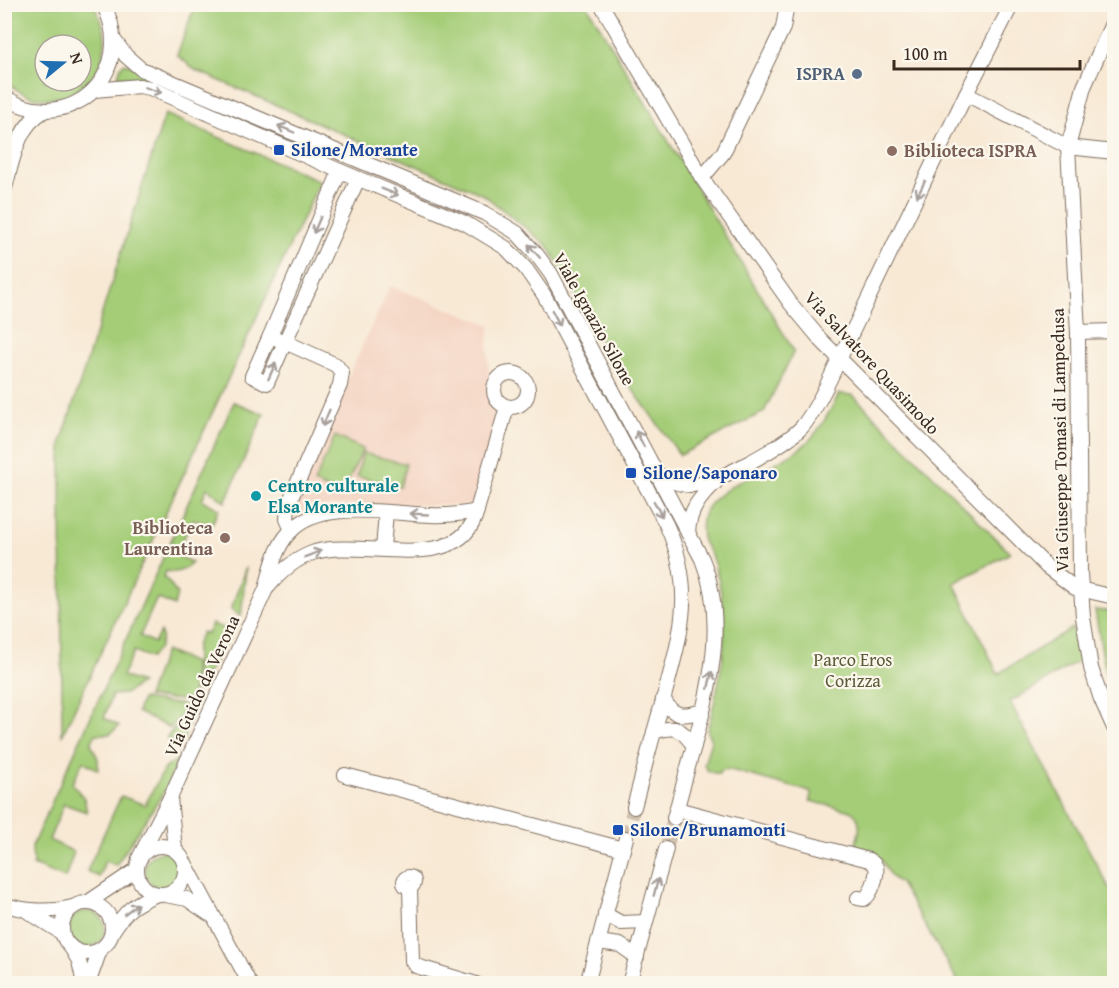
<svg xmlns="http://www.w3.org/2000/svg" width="1119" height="988" font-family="'Gentium Book Plus',serif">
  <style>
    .built { fill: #f4d3c1 }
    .green { fill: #a5cd78; stroke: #707c4b; stroke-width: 1.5; fill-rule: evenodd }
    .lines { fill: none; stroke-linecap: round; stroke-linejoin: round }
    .minor-tunnel { stroke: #d2c3b0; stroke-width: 14; stroke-dasharray: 14 7; stroke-linecap: butt }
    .minor-casing { stroke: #7d6d5e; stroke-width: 16 }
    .minor { stroke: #fff; stroke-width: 14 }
    .oneway { stroke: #a79f9a }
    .service-dot { fill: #5c6f8a; stroke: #fbf7ec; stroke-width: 2 }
    .transit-dot { fill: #1a4fb4; stroke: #fbf7ec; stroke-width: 2 }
    .education-dot { fill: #8d6e63; stroke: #fbf7ec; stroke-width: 2 }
    .culture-dot { fill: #0f9aa8; stroke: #fbf7ec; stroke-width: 2 }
    .labels { text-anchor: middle; stroke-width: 4.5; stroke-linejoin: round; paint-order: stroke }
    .service-label { font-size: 18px; font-weight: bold; fill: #4e5e75; stroke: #fbf7ec; text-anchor: end }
    .transit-label { font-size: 18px; font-weight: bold; fill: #164399; stroke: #fbf7ec; text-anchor: start }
    .education-label { font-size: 18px; font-weight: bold; fill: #785e54; stroke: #fbf7ec; text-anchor: start }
    .street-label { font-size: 18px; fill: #3b2a1e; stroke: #fbf7ec }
    .culture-label { font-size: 18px; font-weight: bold; fill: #0d838f; stroke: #fbf7ec; text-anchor: start }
    .park-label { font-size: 18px; fill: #5b5b39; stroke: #fbf7ec }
  </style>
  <rect width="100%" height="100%" fill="#fbf7ec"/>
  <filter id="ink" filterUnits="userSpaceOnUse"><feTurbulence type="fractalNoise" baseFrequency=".0167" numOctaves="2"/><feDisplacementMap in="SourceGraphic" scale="12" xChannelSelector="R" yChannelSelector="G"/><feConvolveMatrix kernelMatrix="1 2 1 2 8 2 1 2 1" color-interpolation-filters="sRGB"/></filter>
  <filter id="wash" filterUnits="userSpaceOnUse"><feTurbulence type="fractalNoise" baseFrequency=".008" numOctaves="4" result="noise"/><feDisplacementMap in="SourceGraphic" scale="24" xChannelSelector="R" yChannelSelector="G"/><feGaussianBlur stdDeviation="1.35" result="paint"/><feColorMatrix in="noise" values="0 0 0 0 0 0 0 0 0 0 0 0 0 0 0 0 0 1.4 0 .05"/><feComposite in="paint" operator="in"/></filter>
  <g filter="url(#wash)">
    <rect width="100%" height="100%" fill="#f8e9d5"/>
    <polygon class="built" points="390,286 491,325 488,340 489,386 491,395 500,410 472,505 339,505 320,507 305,515 295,510 338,399"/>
    <g class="green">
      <path d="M4,5H93C135,65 57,132 5,80ZM45,45H81V81H45Z"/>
      <polygon points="195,5 587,5 794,351 764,412 680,455 612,361 548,246 484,195 195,70 177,55"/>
      <polygon points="125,63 171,87 169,89 141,79 119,77 118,75 121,66"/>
      <polygon points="178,89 325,152 324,155 177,92"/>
      <polygon points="165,114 320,181 62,736 61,443"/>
      <path d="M839,394L853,395L1010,553L954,583L998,674L1072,628L1083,658L1010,702L1114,897V983H959L900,883C885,875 889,867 879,857C873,851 863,849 855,847C859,833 864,821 851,811L810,801L811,792L727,769L720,771L719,774L708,771L704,765L711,740L707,732C719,684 730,644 721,593C719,581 717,569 712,558C710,552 703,544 702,538C701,530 701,518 705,511C719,484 777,467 803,446C819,433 829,413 839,394Z"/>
      <path d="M234,402L264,414L225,502L207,488L202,500L219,509L211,526L193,519L176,554L192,563C184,571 176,574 166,571L163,578L167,580L177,594L174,606L157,598L140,636L154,643L160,632L162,636L159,648L150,658L134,651L122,676L141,683L125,694L112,695L104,718L119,726L110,734H96L91,743L98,759V770L83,761L72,784L84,798L87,812L64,804L49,840L74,852L65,878L33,865L32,846Z"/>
      <polygon points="335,436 363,449 342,495 314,483"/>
      <polygon points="363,453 406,464 400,487 357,476"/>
      <polygon points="246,567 241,617 231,609"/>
      <polygon points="1095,610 1114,612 1114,696 1106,676"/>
      <polygon points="212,624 223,628 237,624 195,694 196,646 202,632 207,634"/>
      <polygon points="165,651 194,663 192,701 147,697"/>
      <polygon points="142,699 190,706 170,728 137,712"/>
      <polygon points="190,709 192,709 183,742 175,743 166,738"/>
      <polygon points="178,759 166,789 116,865 105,861 99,877 87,871 121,796 145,805 164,769"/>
      <circle cx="163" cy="870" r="18"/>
      <circle cx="87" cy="929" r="18"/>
    </g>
  </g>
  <g filter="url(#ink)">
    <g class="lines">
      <g class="minor-tunnel">
        <polyline points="626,838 634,807"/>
        <polyline points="666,849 674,818"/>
      </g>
      <defs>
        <g id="minor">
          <polyline points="601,4 702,178 791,304 821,340 1047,567 1075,588 1114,597"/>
          <polyline points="1110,4 1114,17"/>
          <polyline points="1114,19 1084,87 1068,147 1078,332 1080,573 1083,617 1091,668 1101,699 1114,728"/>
          <path d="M114,40L126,56L141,69L484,213L517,233L537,255L551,274L702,559C727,620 710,686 694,746C687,770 681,794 674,818"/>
          <path d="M95,90L139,86L150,88L340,171L465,223L506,248L526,269L544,295L666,524C697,591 680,637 662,704C652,738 643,773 634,807"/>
          <polyline points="966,94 1068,147 1114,152"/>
          <path d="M4,96C13,103 24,107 34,109C95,118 132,56 103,4"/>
          <polyline points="340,171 270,336 285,342 358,179"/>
          <polyline points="702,178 723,153 783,28 787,4"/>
          <path d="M4,191C13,161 16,127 44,111"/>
          <polyline points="1078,332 1114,331"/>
          <polyline points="270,336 252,376 267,383 285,342 336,365 342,373 340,385 288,505 287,519 292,530"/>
          <circle cx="511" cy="390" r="17"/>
          <path d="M657,474C668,479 680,486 692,485C715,485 786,444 802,427C812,415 819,401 826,387L966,94L1012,4"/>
          <path d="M688,533C689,510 700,497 716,482"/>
          <polyline points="383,549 386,512"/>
          <path d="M268,587C280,572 297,558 315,552C361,538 455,574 475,517L507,407"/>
          <path d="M663,698C674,719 683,716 703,711"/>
          <path d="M654,732C676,725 681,728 694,746"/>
          <polyline points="345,775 623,849"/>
          <polyline points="170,798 175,850"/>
          <path d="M677,809L869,860C872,862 874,863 876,867C878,875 871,895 864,899L858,898"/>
          <circle cx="161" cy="870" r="24"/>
          <path d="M139,858L170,798L266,589C271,570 275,548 289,533C319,498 390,514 431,515C447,516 462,514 477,511"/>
          <polyline points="185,863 250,984"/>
          <circle cx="409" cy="882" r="5"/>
          <polyline points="410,887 412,961 416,966 476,984"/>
          <polyline points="165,895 187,899 209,914"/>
          <circle cx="87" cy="928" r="25"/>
          <polyline points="87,903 136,870"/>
          <path d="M4,905C28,911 49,913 73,907"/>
          <polyline points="27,911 62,933"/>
          <polyline points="605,914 621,923 646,922"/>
          <path d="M112,932C126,910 133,904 157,894"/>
          <polyline points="598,942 620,945 637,957"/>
          <polyline points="70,946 79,961 84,984"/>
          <polyline points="88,984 100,950"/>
          <polyline points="587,984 626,838"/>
          <polyline points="629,984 666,849"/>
        </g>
      </defs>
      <use href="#minor" class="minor-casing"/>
      <use href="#minor" class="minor"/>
    </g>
    <defs><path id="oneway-shaft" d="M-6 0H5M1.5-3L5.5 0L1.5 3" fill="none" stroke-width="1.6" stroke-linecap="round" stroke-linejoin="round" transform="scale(1.5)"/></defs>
    <g class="oneway">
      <use href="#oneway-shaft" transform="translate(153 90) rotate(18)"/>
      <use href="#oneway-shaft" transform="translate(286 129) rotate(-157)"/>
      <use href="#oneway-shaft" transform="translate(921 189) rotate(116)"/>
      <use href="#oneway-shaft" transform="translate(390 192) rotate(22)"/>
      <use href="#oneway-shaft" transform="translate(317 225) rotate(113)"/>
      <use href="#oneway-shaft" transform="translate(534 251) rotate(-131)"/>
      <use href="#oneway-shaft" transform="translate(556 318) rotate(62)"/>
      <use href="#oneway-shaft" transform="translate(272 371) rotate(-66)"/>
      <use href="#oneway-shaft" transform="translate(326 418) rotate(113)"/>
      <use href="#oneway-shaft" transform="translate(640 439) rotate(-117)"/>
      <use href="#oneway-shaft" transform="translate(658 509) rotate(62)"/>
      <use href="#oneway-shaft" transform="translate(419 514) rotate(-177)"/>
      <use href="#oneway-shaft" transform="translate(313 554) rotate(-21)"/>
      <use href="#oneway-shaft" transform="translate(710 680) rotate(-78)"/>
      <use href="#oneway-shaft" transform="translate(656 887) rotate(-75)"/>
      <use href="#oneway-shaft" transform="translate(131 909) rotate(-38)"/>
    </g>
  </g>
  <circle class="service-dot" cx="857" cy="74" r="6"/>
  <g class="transit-dot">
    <rect x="273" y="144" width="12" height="12" rx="3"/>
    <rect x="625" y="467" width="12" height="12" rx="3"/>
    <rect x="612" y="824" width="12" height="12" rx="3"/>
  </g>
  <g class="education-dot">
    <circle cx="892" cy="151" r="6"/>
    <circle cx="225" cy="538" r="6"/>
  </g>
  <circle class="culture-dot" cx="256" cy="496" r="6"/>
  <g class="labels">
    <g class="service-label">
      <text x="845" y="80">ISPRA</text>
    </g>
    <g class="transit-label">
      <text x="291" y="156">Silone/Morante</text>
      <text x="643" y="479">Silone/Saponaro</text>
      <text x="630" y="836">Silone/Brunamonti</text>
    </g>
    <g class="education-label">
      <text x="904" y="157">Biblioteca ISPRA</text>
      <text x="213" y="534" text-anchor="end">Biblioteca<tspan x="213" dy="21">Laurentina</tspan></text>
    </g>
    <g class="street-label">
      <text transform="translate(594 319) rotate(61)" y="6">Viale Ignazio Silone</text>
      <text transform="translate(872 363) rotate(47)" y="6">Via Salvatore Quasimodo</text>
      <text transform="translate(1060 440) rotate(-91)" y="6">Via Giuseppe Tomasi di Lampedusa</text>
      <text transform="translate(202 686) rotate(-65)" y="6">Via Guido da Verona</text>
    </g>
    <g class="culture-label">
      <text x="268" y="492">Centro culturale<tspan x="268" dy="21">Elsa Morante</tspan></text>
    </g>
    <g class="park-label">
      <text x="853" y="666">Parco Eros<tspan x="853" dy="21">Corizza</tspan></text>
    </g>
  </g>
  <rect width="1119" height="988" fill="none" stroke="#fbf7ec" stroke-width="24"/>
  <g transform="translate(63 63) rotate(71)"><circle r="28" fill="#fbf7ec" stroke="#aea59a" stroke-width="1.5"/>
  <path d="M0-4.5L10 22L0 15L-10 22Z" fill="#1f6fb2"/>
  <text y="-9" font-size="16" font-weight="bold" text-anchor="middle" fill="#3b2a1e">N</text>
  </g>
  <path d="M894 60v9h186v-9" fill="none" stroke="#3b2a1e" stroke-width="3"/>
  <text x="903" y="60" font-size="18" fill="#3b2a1e" stroke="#fbf7ec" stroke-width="4.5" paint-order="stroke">100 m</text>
</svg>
